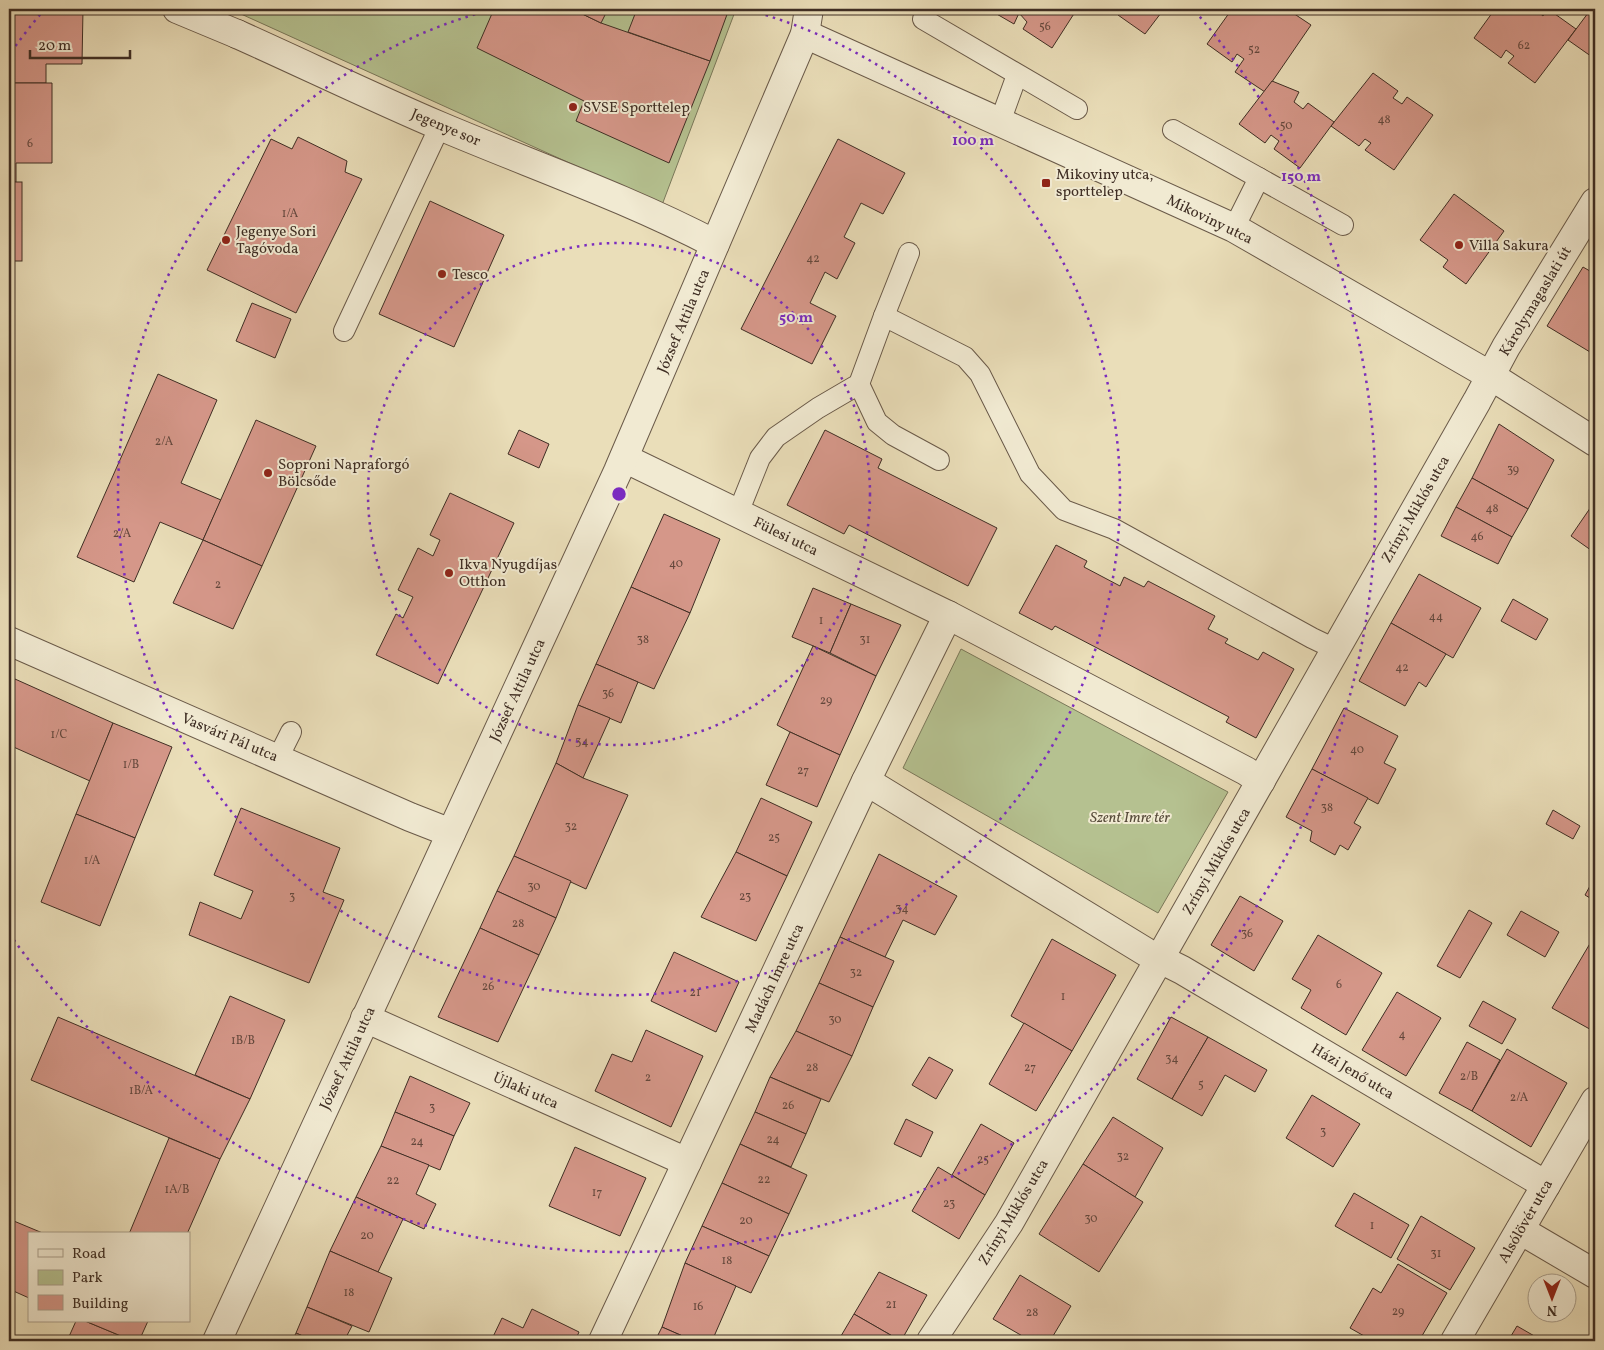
<svg xmlns="http://www.w3.org/2000/svg" width="1604" height="1350" font-family="Vollkorn,serif">
  <style>
    .green { fill: #b5c190; stroke: #7a785a }
    .building { fill: #d59789; stroke: #3f2e24 }
    .lines { fill: none; stroke-linecap: round; stroke-linejoin: round }
    .service-casing { stroke: #6a5a49; stroke-width: 22 }
    .pedestrian-casing { stroke: #6a5a49; stroke-width: 30 }
    .minor-casing { stroke: #6a5a49; stroke-width: 30 }
    .service { stroke: #f1ead2; stroke-width: 20 }
    .pedestrian { stroke: #f1ead2; stroke-width: 28 }
    .minor { stroke: #f1ead2; stroke-width: 28 }
    .ring { fill: none; stroke: #7b2cbf; stroke-width: 2.5; stroke-dasharray: 2.5 5 }
    .poi-dot { fill: #8f2418; stroke: #f1ead2; stroke-width: 2 }
    .labels { text-anchor: middle; stroke-width: 4; stroke-linejoin: round; paint-order: stroke }
    .number-label { font-size: 12px; fill: #64483d }
    .poi-label { font-size: 15px; fill: #3f2e24; stroke: #f1ead2; text-anchor: start }
    .street-label { font-size: 15px; fill: #3f2e24; stroke: #f1ead2 }
    .park-label { font-size: 15px; font-style: italic; fill: #574b3a; stroke: #f1ead2 }
    .centre { fill: #7b2cbf; stroke: #f1ead2; stroke-width: 2.5 }
    .ring-label { font-size: 15px; text-anchor: middle; font-weight: bold; fill: #7b2cbf; stroke: #f1ead2; stroke-width: 4; stroke-linejoin: round; paint-order: stroke }
  </style>
  <rect width="100%" height="100%" fill="#eadeb9"/>
  <filter id="stains"><feTurbulence type="fractalNoise" baseFrequency=".004" numOctaves="4"/><feColorMatrix values="0 0 0 0 .2 0 0 0 0 .09 0 0 0 0 .02 0 0 0 .5 -.17"/></filter>
  <radialGradient id="worn" r=".72"><stop offset=".6" stop-color="#630" stop-opacity="0"/><stop offset="1" stop-color="#630" stop-opacity=".3"/></radialGradient>
  <g class="green">
    <polygon points="230,9 736,9 662,205"/>
    <polygon points="961,649 1228,792 1158,913 903,768"/>
  </g>
  <g class="building">
    <polygon points="9,9 83,9 82,64 46,64 46,83 9,83"/>
    <polygon points="494,9 572,9 601,23 710,61 669,163 576,121 584,101 477,48"/>
    <polygon points="572,9 608,9 601,23"/>
    <polygon points="637,9 729,9 710,61 628,32"/>
    <polygon points="988,9 1077,9 1052,48 1023,29 1027,22 1019,13 1014,24"/>
    <polygon points="1122,9 1164,9 1145,34 1118,15"/>
    <polygon points="1232,9 1271,9 1278,13 1281,9 1287,9 1311,25 1265,92 1235,72 1244,59 1237,54 1232,62 1207,44"/>
    <polygon points="1495,9 1537,9 1536,10 1543,16 1548,9 1576,29 1535,83 1508,63 1514,56 1506,50 1501,58 1474,38"/>
    <polygon points="1591,9 1595,9 1595,59 1568,40"/>
    <polygon points="1373,73 1398,91 1393,98 1402,104 1407,97 1433,115 1394,170 1365,150 1371,143 1365,139 1359,146 1331,126"/>
    <polygon points="1272,81 1299,92 1294,102 1303,109 1308,103 1334,122 1300,168 1274,149 1279,141 1271,135 1265,143 1239,124"/>
    <polygon points="9,83 52,83 52,163 16,163 16,182 9,182"/>
    <polygon points="298,137 347,161 345,172 362,179 296,313 207,270 271,139 292,149"/>
    <polygon points="838,139 905,173 883,214 861,203 844,237 855,243 837,279 825,272 810,303 836,316 812,364 741,329"/>
    <rect x="9" y="182" width="13" height="79"/>
    <polygon points="1454,194 1504,231 1466,284 1443,267 1448,260 1420,240"/>
    <polygon points="430,201 504,235 454,347 379,314"/>
    <polygon points="1583,267 1595,274 1595,355 1547,326"/>
    <polygon points="252,303 291,319 275,358 236,341"/>
    <polygon points="158,374 217,400 181,483 221,500 203,540 160,522 134,582 77,557"/>
    <polygon points="256,420 316,446 262,566 203,540"/>
    <polygon points="1499,424 1554,460 1528,509 1472,478"/>
    <polygon points="519,430 549,444 539,468 508,454"/>
    <polygon points="825,430 882,459 878,468 997,528 968,586 849,525 844,534 787,505"/>
    <polygon points="1472,478 1528,509 1512,537 1456,507"/>
    <polygon points="450,493 514,523 438,684 376,655 396,614 403,618 413,597 398,590 418,548 433,556 440,540 430,535"/>
    <polygon points="1595,501 1595,553 1571,536"/>
    <polygon points="1456,507 1512,537 1498,564 1441,536"/>
    <polygon points="664,514 720,539 690,613 631,587"/>
    <polygon points="203,540 262,566 233,629 173,603"/>
    <polygon points="1056,545 1087,561 1084,567 1120,586 1124,577 1144,587 1148,581 1215,616 1208,629 1228,639 1225,643 1258,660 1263,652 1294,669 1256,738 1226,722 1229,717 1055,626 1052,630 1019,613"/>
    <polygon points="1419,574 1481,608 1453,658 1391,623"/>
    <polygon points="631,587 690,613 654,689 596,664"/>
    <polygon points="813,588 851,604 830,653 792,637"/>
    <polygon points="1513,599 1548,619 1536,640 1501,621"/>
    <polygon points="851,604 901,625 876,676 830,653"/>
    <polygon points="1391,623 1446,654 1426,687 1419,682 1405,706 1359,681"/>
    <polygon points="813,646 876,676 840,755 790,732 777,725"/>
    <polygon points="596,664 638,682 621,723 578,705"/>
    <polygon points="15,679 113,723 90,781 9,745 9,694"/>
    <polygon points="578,705 610,718 583,778 556,763"/>
    <polygon points="1344,708 1398,736 1384,763 1396,769 1378,804 1312,769"/>
    <polygon points="113,723 172,747 135,838 76,814"/>
    <polygon points="790,732 840,755 817,807 766,785"/>
    <polygon points="556,763 583,778 628,795 586,889 514,856"/>
    <polygon points="1312,769 1368,798 1354,823 1361,827 1348,850 1340,845 1335,855 1310,841 1312,831 1286,817"/>
    <polygon points="761,798 812,822 787,876 736,852"/>
    <polygon points="241,808 340,848 323,892 344,900 309,983 189,935 200,902 241,919 253,891 214,875"/>
    <polygon points="1553,810 1580,826 1573,839 1546,824"/>
    <polygon points="76,814 135,838 100,926 41,902"/>
    <polygon points="736,852 787,876 756,941 701,917"/>
    <polygon points="879,854 957,896 935,935 903,920 885,957 840,937"/>
    <polygon points="514,856 571,881 556,918 497,891"/>
    <polygon points="1595,877 1595,901 1585,895"/>
    <polygon points="497,891 556,918 539,955 480,928"/>
    <polygon points="1240,896 1283,921 1254,971 1211,945"/>
    <polygon points="1469,910 1492,923 1460,978 1437,966"/>
    <polygon points="1521,911 1559,932 1545,957 1507,935"/>
    <polygon points="480,928 539,955 498,1042 438,1017"/>
    <polygon points="1318,935 1382,973 1346,1035 1301,1008 1311,990 1292,979"/>
    <polygon points="1595,935 1595,1032 1552,1008"/>
    <polygon points="840,937 894,961 873,1007 819,983"/>
    <polygon points="1052,939 1116,975 1072,1051 1011,1016"/>
    <polygon points="674,952 739,982 716,1032 651,1001"/>
    <polygon points="819,983 873,1007 852,1056 796,1031"/>
    <polygon points="1397,992 1441,1018 1406,1076 1362,1050"/>
    <polygon points="230,996 285,1020 250,1099 195,1075"/>
    <polygon points="1483,1001 1516,1019 1502,1044 1469,1026"/>
    <polygon points="58,1017 250,1099 220,1159 31,1080"/>
    <polygon points="1171,1017 1208,1037 1172,1099 1137,1079"/>
    <polygon points="1024,1023 1072,1051 1036,1111 989,1084"/>
    <polygon points="646,1030 703,1056 671,1127 595,1091 612,1054 632,1062"/>
    <polygon points="796,1031 852,1056 829,1102 770,1077"/>
    <polygon points="1208,1037 1267,1070 1255,1092 1225,1075 1202,1116 1172,1099"/>
    <polygon points="1467,1042 1500,1060 1472,1111 1439,1093"/>
    <polygon points="1507,1049 1567,1083 1531,1147 1472,1111"/>
    <polygon points="929,1057 953,1070 936,1099 912,1085"/>
    <polygon points="410,1076 470,1103 454,1136 395,1112"/>
    <polygon points="770,1077 821,1099 806,1134 755,1112"/>
    <polygon points="1312,1095 1360,1124 1333,1167 1286,1138"/>
    <polygon points="395,1112 454,1136 440,1170 381,1146"/>
    <polygon points="755,1112 806,1134 791,1167 740,1144"/>
    <polygon points="1113,1117 1163,1148 1135,1197 1083,1164"/>
    <polygon points="906,1119 933,1132 921,1157 894,1144"/>
    <polygon points="981,1124 1014,1143 985,1195 952,1175"/>
    <polygon points="169,1138 220,1159 187,1234 129,1234"/>
    <polygon points="740,1144 807,1175 789,1214 722,1183"/>
    <polygon points="381,1146 429,1165 416,1194 436,1204 424,1229 356,1197"/>
    <polygon points="575,1147 646,1178 620,1236 549,1206"/>
    <polygon points="1083,1164 1143,1202 1099,1272 1039,1234"/>
    <polygon points="938,1167 985,1195 959,1239 912,1211"/>
    <polygon points="722,1183 789,1214 769,1256 702,1226"/>
    <polygon points="1354,1193 1409,1225 1391,1258 1335,1226"/>
    <polygon points="356,1197 403,1219 378,1272 330,1251"/>
    <polygon points="1421,1216 1475,1248 1450,1290 1397,1259"/>
    <polygon points="9,1219 45,1234 29,1234 29,1298 9,1289"/>
    <polygon points="702,1226 769,1256 751,1293 685,1263"/>
    <polygon points="330,1251 392,1278 369,1332 307,1307"/>
    <polygon points="685,1263 736,1286 712,1341 694,1341 662,1327"/>
    <polygon points="1398,1264 1447,1293 1419,1341 1373,1341 1350,1328 1373,1288 1381,1293"/>
    <polygon points="879,1272 927,1295 901,1341 854,1314"/>
    <polygon points="1020,1275 1071,1306 1050,1341 1031,1341 993,1319"/>
    <polygon points="307,1307 352,1326 344,1341 314,1341 296,1333"/>
    <polygon points="532,1309 579,1332 575,1341 491,1341 502,1318 523,1328"/>
    <polygon points="854,1314 901,1341 838,1341"/>
    <polygon points="76,1321 85,1321 133,1341 67,1341"/>
    <polygon points="85,1321 148,1321 139,1341 133,1341"/>
    <polygon points="1517,1326 1543,1341 1508,1341"/>
    <polygon points="662,1327 694,1341 655,1341"/>
    <polygon points="296,1333 314,1341 292,1341"/>
  </g>
  <g class="lines">
    <defs>
      <g id="service">
        <polyline points="923,19 1077,109"/>
        <polyline points="1000,122 1017,75"/>
        <polyline points="1173,130 1343,225"/>
        <polyline points="1234,228 1259,178"/>
        <polyline points="884,316 965,357 980,374 1030,474 1064,510 1114,529 1312,638 1335,649"/>
        <polyline points="344,331 440,126"/>
        <polyline points="859,384 877,422 893,435 939,460"/>
        <polyline points="738,513 760,458 776,437 818,408 859,384 884,316 909,253"/>
        <polyline points="278,758 291,732"/>
      </g>
      <polyline id="pedestrian" points="177,9 237,34"/>
      <g id="minor">
        <path d="M237,34C304,64 372,97 440,126C532,165 627,198 715,244"/>
        <polyline points="805,34 1234,228 1491,376 1595,442"/>
        <polyline points="624,458 948,615 1246,771 1261,781"/>
        <polyline points="9,641 410,817 451,833"/>
        <polyline points="866,781 1146,952 1182,970 1546,1185"/>
        <polyline points="365,1018 687,1162"/>
        <polyline points="1520,1230 1595,1274"/>
        <polyline points="217,1341 618,471 805,34 809,9"/>
        <polyline points="603,1341 866,781 948,615"/>
        <polyline points="931,1341 1009,1223 1477,401 1506,347 1595,202"/>
        <polyline points="1455,1341 1595,1101"/>
      </g>
    </defs>
    <use href="#service" class="service-casing"/>
    <use href="#pedestrian" class="pedestrian-casing"/>
    <use href="#minor" class="minor-casing"/>
    <use href="#service" class="service"/>
    <use href="#pedestrian" class="pedestrian"/>
    <use href="#minor" class="minor"/>
  </g>
  <g class="ring">
    <circle cx="619" cy="494" r="251"/>
    <path d="M744 9A501 501 0 1 1 494 9"/>
    <path d="M11 52A752 752 0 0 1 43 11M1195 11A752 752 0 1 1 11 936"/>
  </g>
  <g class="poi-dot">
    <circle cx="573" cy="107" r="5"/>
    <rect x="1041" y="178" width="10" height="10" rx="2.5"/>
    <circle cx="226" cy="240" r="5"/>
    <circle cx="1459" cy="245" r="5"/>
    <circle cx="442" cy="274" r="5"/>
    <circle cx="268" cy="473" r="5"/>
    <circle cx="449" cy="573" r="5"/>
  </g>
  <g class="labels">
    <g class="number-label">
      <text x="1045" y="30">56</text>
      <text x="1524" y="49">62</text>
      <text x="1254" y="53">52</text>
      <text x="1384" y="123">48</text>
      <text x="1286" y="129">50</text>
      <text x="30" y="147">6</text>
      <text x="290" y="217">1/A</text>
      <text x="813" y="262">42</text>
      <text x="164" y="445">2/A</text>
      <text x="1513" y="473">39</text>
      <text x="1492" y="512">48</text>
      <text x="122" y="537">2/A</text>
      <text x="1477" y="540">46</text>
      <text x="676" y="567">40</text>
      <text x="218" y="588">2</text>
      <text x="1436" y="620">44</text>
      <text x="821" y="624">1</text>
      <text x="643" y="643">38</text>
      <text x="865" y="643">31</text>
      <text x="1402" y="671">42</text>
      <text x="608" y="697">36</text>
      <text x="826" y="704">29</text>
      <text x="59" y="738">1/C</text>
      <text x="582" y="745">34</text>
      <text x="1357" y="753">40</text>
      <text x="131" y="768">1/B</text>
      <text x="803" y="774">27</text>
      <text x="1327" y="811">38</text>
      <text x="571" y="830">32</text>
      <text x="774" y="841">25</text>
      <text x="92" y="864">1/A</text>
      <text x="534" y="890">30</text>
      <text x="292" y="900">3</text>
      <text x="745" y="900">23</text>
      <text x="902" y="912">34</text>
      <text x="518" y="927">28</text>
      <text x="1247" y="937">36</text>
      <text x="856" y="976">32</text>
      <text x="1339" y="988">6</text>
      <text x="488" y="990">26</text>
      <text x="695" y="996">21</text>
      <text x="1063" y="1000">1</text>
      <text x="835" y="1023">30</text>
      <text x="1402" y="1038">4</text>
      <text x="243" y="1044">1B/B</text>
      <text x="1172" y="1062">34</text>
      <text x="812" y="1071">28</text>
      <text x="1030" y="1071">27</text>
      <text x="1469" y="1080">2/B</text>
      <text x="648" y="1081">2</text>
      <text x="1201" y="1088">5</text>
      <text x="141" y="1094">1B/A</text>
      <text x="1519" y="1101">2/A</text>
      <text x="788" y="1109">26</text>
      <text x="432" y="1111">3</text>
      <text x="1323" y="1135">3</text>
      <text x="773" y="1143">24</text>
      <text x="417" y="1145">24</text>
      <text x="1123" y="1160">32</text>
      <text x="983" y="1163">25</text>
      <text x="764" y="1183">22</text>
      <text x="393" y="1184">22</text>
      <text x="177" y="1193">1A/B</text>
      <text x="597" y="1196">17</text>
      <text x="949" y="1207">23</text>
      <text x="1091" y="1222">30</text>
      <text x="746" y="1224">20</text>
      <text x="1372" y="1229">1</text>
      <text x="367" y="1239">20</text>
      <text x="1436" y="1257">31</text>
      <text x="727" y="1264">18</text>
      <text x="349" y="1296">18</text>
      <text x="891" y="1308">21</text>
      <text x="698" y="1310">16</text>
      <text x="1398" y="1315">29</text>
      <text x="1032" y="1316">28</text>
    </g>
    <g class="poi-label">
      <text x="583" y="112">SVSE Sporttelep</text>
      <text x="1056" y="179">Mikoviny utca,<tspan x="1056" dy="17">sporttelep</tspan></text>
      <text x="236" y="236">Jegenye Sori<tspan x="236" dy="17">Tagóvoda</tspan></text>
      <text x="1469" y="250">Villa Sakura</text>
      <text x="452" y="279">Tesco</text>
      <text x="278" y="469">Soproni Napraforgó<tspan x="278" dy="17">Bölcsőde</tspan></text>
      <text x="459" y="569">Ikva Nyugdíjas<tspan x="459" dy="17">Otthon</tspan></text>
    </g>
    <g class="street-label">
      <text transform="translate(446 127) rotate(23)" y="5">Jegenye sor</text>
      <text transform="translate(1210 219) rotate(26)" y="5">Mikoviny utca</text>
      <text transform="translate(1535 301) rotate(-59)" y="5">Károlymagaslati út</text>
      <text transform="translate(683 321) rotate(-67)" y="5">József Attila utca</text>
      <text transform="translate(1415 509) rotate(-60)" y="5">Zrínyi Miklós utca</text>
      <text transform="translate(786 536) rotate(26)" y="5">Fülesi utca</text>
      <text transform="translate(517 690) rotate(-65)" y="5">József Attila utca</text>
      <text transform="translate(230 737) rotate(23)" y="5">Vasvári Pál utca</text>
      <text transform="translate(1216 861) rotate(-60)" y="5">Zrínyi Miklós utca</text>
      <text transform="translate(774 978) rotate(-65)" y="5">Madách Imre utca</text>
      <text transform="translate(347 1058) rotate(-65)" y="5">József Attila utca</text>
      <text transform="translate(1353 1071) rotate(31)" y="5">Házi Jenő utca</text>
      <text transform="translate(526 1090) rotate(24)" y="5">Újlaki utca</text>
      <text transform="translate(1013 1212) rotate(-59)" y="5">Zrínyi Miklós utca</text>
      <text transform="translate(1525 1221) rotate(-60)" y="5">Alsólövér utca</text>
    </g>
    <g class="park-label">
      <text x="1130" y="822">Szent Imre tér</text>
    </g>
  </g>
  <circle cx="619" cy="494" r="8" class="centre"/>
  <g class="ring-label">
    <text x="973" y="145">100 m</text>
    <text x="1301" y="181">150 m</text>
    <text x="796" y="322">50 m</text>
  </g>
  <rect width="1604" height="1350" fill="none" stroke="#eadeb9" stroke-width="30"/>
  <rect x="10" y="10" width="1584" height="1330" fill="none" stroke="#3f2e24" stroke-width="2.5"/>
  <rect x="15" y="15" width="1574" height="1320" fill="none" stroke="#3f2e24"/>
  <rect x="28" y="1232" width="162" height="90" fill="#f1ead2" stroke="#aa9f8c"/>
  <rect x="38" y="1249" width="25" height="8" fill="#f1ead2" stroke="#aa9f8c"/>
  <text x="72" y="1258" font-size="15" fill="#3f2e24">Road</text>
  <rect x="38" y="1270" width="25" height="15" fill="#b5c190" stroke="#aa9f8c"/>
  <text x="72" y="1282" font-size="15" fill="#3f2e24">Park</text>
  <rect x="38" y="1295" width="25" height="15" fill="#d59789" stroke="#aa9f8c"/>
  <text x="72" y="1308" font-size="15" fill="#3f2e24">Building</text>
  <g transform="translate(1552 1298) rotate(180)"><circle r="24" fill="#f1ead2" stroke="#aa9f8c"/>
  <path d="M0-4L9 19L0 12L-9 19Z" fill="#8f2418"/>
  <text y="-8" font-size="14" font-weight="bold" text-anchor="middle" fill="#3f2e24">N</text>
  </g>
  <path d="M30 50v8h100v-8" fill="none" stroke="#3f2e24" stroke-width="2.5"/>
  <text x="38" y="50" font-size="15" fill="#3f2e24" stroke="#f1ead2" stroke-width="4" paint-order="stroke">20 m</text>
  <rect width="100%" height="100%" filter="url(#stains)"/>
  <rect width="100%" height="100%" fill="url(#worn)"/>
</svg>
